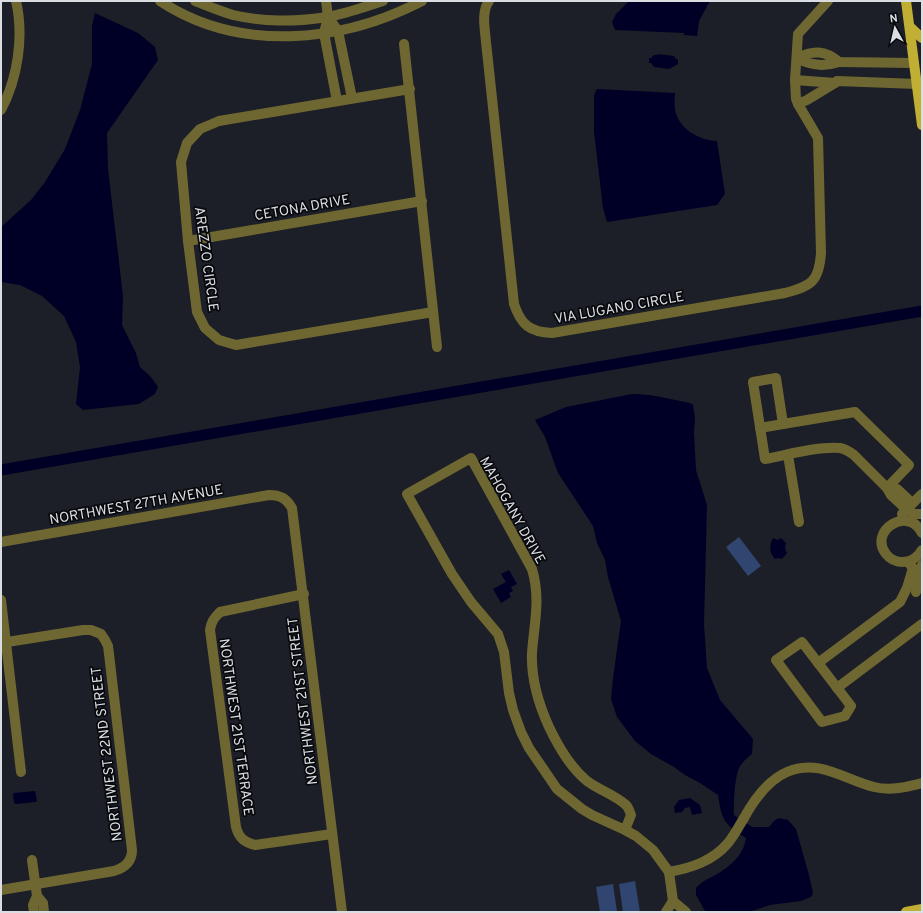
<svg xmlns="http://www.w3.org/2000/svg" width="923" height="913" font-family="Overpass,sans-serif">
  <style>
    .green { fill: #30456f }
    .water { fill: #000026 }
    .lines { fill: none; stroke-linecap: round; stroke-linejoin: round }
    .canal { stroke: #000026; stroke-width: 11 }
    .minor { stroke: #6f6732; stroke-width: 10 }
    .major { stroke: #c1af34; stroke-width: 10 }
    .labels { text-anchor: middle; stroke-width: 3.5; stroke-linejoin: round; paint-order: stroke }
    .street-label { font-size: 14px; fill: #dadde2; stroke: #08090c }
  </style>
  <rect width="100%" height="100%" fill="#1c1f27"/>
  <g class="green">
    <polygon points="739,537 761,566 748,576 726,547"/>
    <polygon points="635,881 640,912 623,912 619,884"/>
    <polygon points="613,884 617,912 600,912 596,887"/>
  </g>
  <g class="water">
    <polygon points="629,1 710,1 699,21 697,36 684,35 684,33 615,30 612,22 616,14"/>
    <polygon points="95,13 138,33 155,47 158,60 107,133 108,169 123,296 122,325 136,353 140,367 151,377 158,387 155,394 139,404 83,410 76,404 80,367 76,342 64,316 42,296 20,285 1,282 1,227 31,200 45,182 65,149 80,110 92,64 92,26"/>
    <polygon points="658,54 674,56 676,59 678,59 678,64 669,69 654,67 651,63 649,63 649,58 651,58 654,55 658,55"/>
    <path d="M597,89L675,93C675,98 674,104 675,109C678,129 699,140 717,141L725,194L717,205L607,222L603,208L594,132V95Z"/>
    <path d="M632,394C652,394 670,399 690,403L693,405L695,418L694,433L696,470L707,505L704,625L707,668L720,700L753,739L752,754C747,758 742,762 739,768C735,777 733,805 734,815L752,827H769L774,821L779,818L788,820L796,829L809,875L813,893L811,897L801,901L770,905L749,912L705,911L696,895V888C703,880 709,879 717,874C731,866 744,854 746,838C724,824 722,821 718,795L700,783L685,775L674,767L651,754L635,741L617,717L611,699L613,678L621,621L608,577L605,560L597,543L593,526L558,473L545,437L535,420L566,407Z"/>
    <path d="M773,538L777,540L781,538L786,543L785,548L787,553L782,559L778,558L775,559C769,552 769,546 773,538Z"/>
    <polygon points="509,570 517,584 511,587 513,591 509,593 511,597 501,603 493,589 506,582 501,574"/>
    <polygon points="35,791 37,801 36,802 16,804 14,803 13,794 14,793"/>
    <polygon points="690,798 700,805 702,813 692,815 690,807 685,808 682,812 675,813 674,807 679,800"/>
  </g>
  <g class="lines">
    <polyline class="canal" points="1,470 922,311"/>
    <g class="minor">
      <path d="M160,1C239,53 341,43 422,1"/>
      <path d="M195,1C208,6 220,11 233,15C262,22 297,22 327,17C346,14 364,7 383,1"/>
      <polyline points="326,1 328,17 324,33 337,101"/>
      <path d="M489,1C481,12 485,29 486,42L514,304C521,325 530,332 552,333L785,293C811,286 819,282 821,253L818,138L798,104L796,99L795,80L798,34L828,1"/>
      <polyline points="328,17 338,31 352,98"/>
      <polyline points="404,44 437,347"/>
      <path d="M797,58C813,50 825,50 839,62L914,63"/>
      <path d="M797,58C811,66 824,67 839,62"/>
      <polyline points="795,80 835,83 837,81 917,84"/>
      <polyline points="410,89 219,121 200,129 187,143 181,162 188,241 197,312 205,328 219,340 236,345 433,312"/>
      <polyline points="798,104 807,100 835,83"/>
      <path d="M1,110C18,78 24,36 16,1"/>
      <polyline points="188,241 422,201"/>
      <polyline points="760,428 783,424"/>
      <polyline points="788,455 799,522"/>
      <path d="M887,488L909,465L855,412L783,424L776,378L753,382L765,459C787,455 818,446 840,448C845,449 850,452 854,455L887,488L891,495L906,509L914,514H922"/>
      <polyline points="887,488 897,489 912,503"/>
      <polyline points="902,514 922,494"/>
      <path d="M922,533C908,505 868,531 886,554C890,559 896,562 902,562C911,562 918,557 922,550"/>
      <path d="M1,542L269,495C280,495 286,498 292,508L342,912"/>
      <polyline points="916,592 922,565"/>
      <path d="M304,594L220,612C214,618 211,622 210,630L236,827C239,838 244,842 255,845L332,834"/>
      <polyline points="1,600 21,772"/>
      <polygon points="802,642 851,706 845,716 822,722 776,660"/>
      <path d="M1,643L83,630H91L101,634L105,640L108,646L109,654L132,850C132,862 124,868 114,871L1,890"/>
      <polyline points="818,663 900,602 907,588 913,568 908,562"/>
      <polyline points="837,688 922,624"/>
      <path d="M625,830L592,815L582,809L557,789L529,748L521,732L513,710L509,693L504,652L498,634L471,602L452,574L407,494L471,458L532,569C541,599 534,624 532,653C531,679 538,703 549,727C558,746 570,767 587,781C599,790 615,795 626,805C628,807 630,812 631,815L625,830L636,836L653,850L669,872L673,901L686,912"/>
      <polyline points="32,860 37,896 33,905 34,912"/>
      <path d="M669,872C691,868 713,861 728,843C734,836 739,826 744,818C754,800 768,780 787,772C819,758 845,780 874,787C890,791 907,787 922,783"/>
      <polyline points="37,896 43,903 44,912"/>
      <polyline points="666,912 673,901"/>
    </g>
    <g class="major">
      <polyline points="906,1 922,125"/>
      <polyline points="910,27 922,38"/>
      <polyline points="906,912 922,909"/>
    </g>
  </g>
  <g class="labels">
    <g class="street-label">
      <text transform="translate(302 207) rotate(-10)" y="5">CETONA DRIVE</text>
      <text transform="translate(207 259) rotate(82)" y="5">AREZZO CIRCLE</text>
      <text transform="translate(619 307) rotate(-10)" y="5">VIA LUGANO CIRCLE</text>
      <text transform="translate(136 504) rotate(-10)" y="5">NORTHWEST 27TH AVENUE</text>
      <text transform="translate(513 510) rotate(61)" y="5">MAHOGANY DRIVE</text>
      <text transform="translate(302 701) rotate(-97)" y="5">NORTHWEST 21ST STREET</text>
      <text transform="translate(237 727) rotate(82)" y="5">NORTHWEST 21ST TERRACE</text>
      <text transform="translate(106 754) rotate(-97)" y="5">NORTHWEST 22ND STREET</text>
    </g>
  </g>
  <rect width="923" height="913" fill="none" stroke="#dadde2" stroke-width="4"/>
  <g transform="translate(895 28) rotate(352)" stroke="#08090c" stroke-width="3" paint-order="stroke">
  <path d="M0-3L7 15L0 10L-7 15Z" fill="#dadde2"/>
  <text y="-6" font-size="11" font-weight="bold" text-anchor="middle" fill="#dadde2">N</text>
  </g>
</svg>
